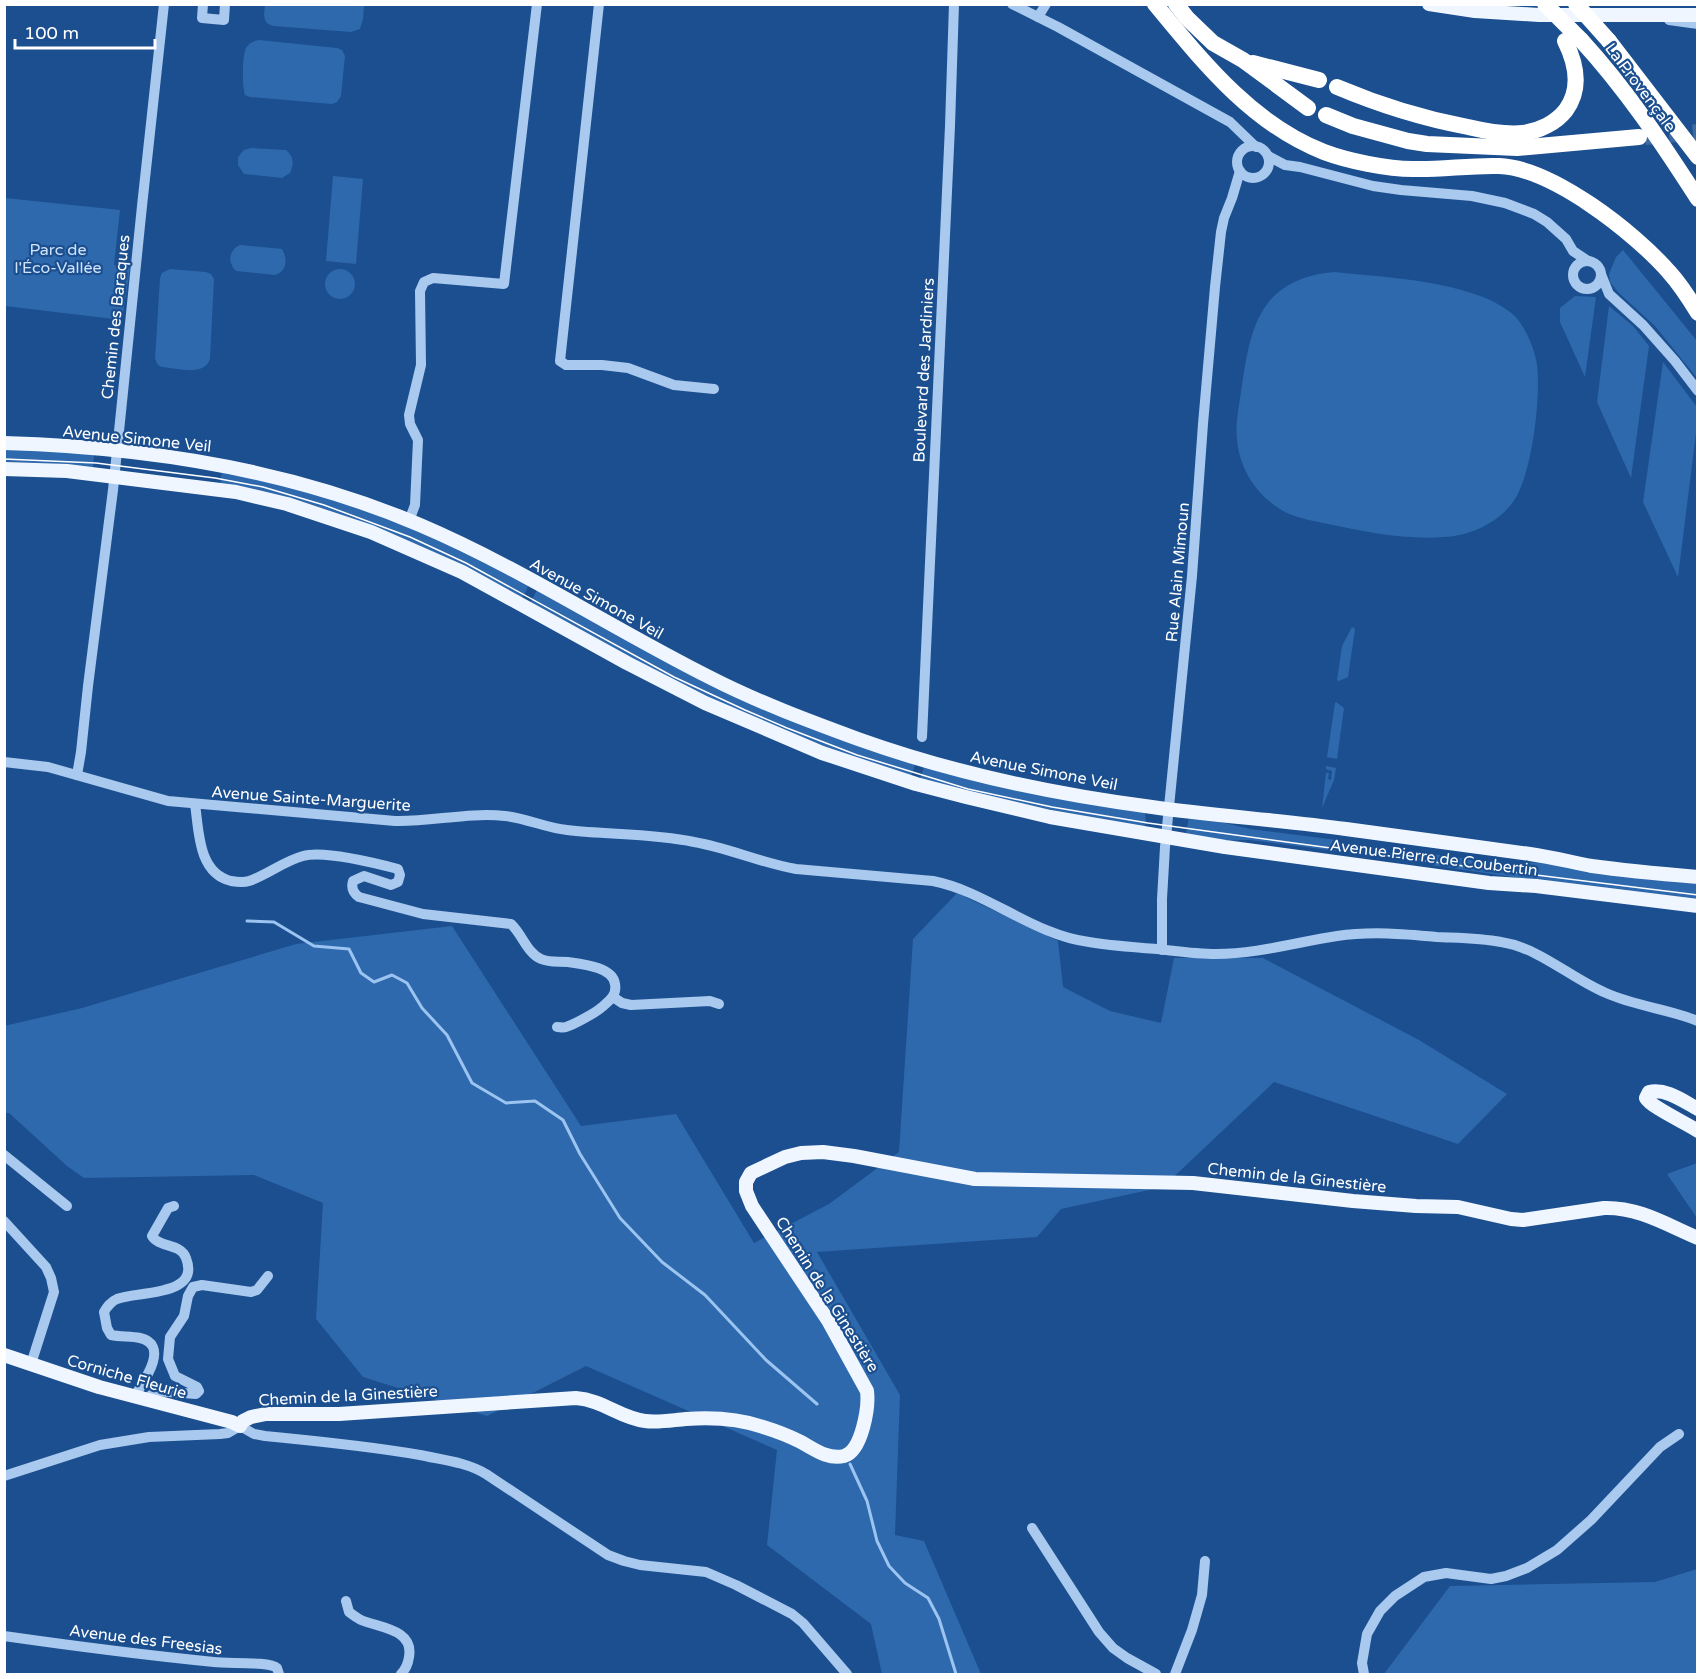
<svg xmlns="http://www.w3.org/2000/svg" width="1702" height="1679" font-family="'Varela Round',sans-serif">
  <style>
    .green { fill: #2e69ad }
    .lines { fill: none; stroke-linecap: round; stroke-linejoin: round }
    .stream { stroke: #9cc4f0; stroke-width: 3 }
    .highway-tunnel { stroke: #3d69a0; stroke-width: 16; stroke-dasharray: 16 8; stroke-linecap: butt }
    .minor { stroke: #a9c9ee; stroke-width: 10 }
    .major { stroke: #f0f6ff; stroke-width: 14 }
    .highway { stroke: #fff; stroke-width: 16 }
    .tram { stroke: #fff; stroke-width: 1.5 }
    .highway-bridge { stroke: #fff; stroke-width: 16 }
    .labels { text-anchor: middle; stroke-width: 4.5; stroke-linejoin: round; paint-order: stroke }
    .street-label { font-size: 16px; fill: #fff; stroke: #1b4f8f }
    .park-label { font-size: 16px; fill: #cfe3fa; stroke: #1b4f8f }
  </style>
  <rect width="100%" height="100%" fill="#1b4f8f"/>
  <g class="green">
    <path d="M265,5V4L364,5L363,19L360,29L351,32L273,26C262,23 264,14 265,5Z"/>
    <path d="M259,40L337,48L342,50L345,56L341,96L337,102L332,104L250,97L245,95C242,86 242,57 246,48C249,43 253,41 259,40Z"/>
    <path d="M251,148L286,150C294,157 294,164 290,173L282,178L244,174L238,165V157L244,150Z"/>
    <polygon points="333,176 363,179 356,264 326,261"/>
    <polygon points="5,198 120,210 114,265 130,268 122,320 5,306"/>
    <path d="M240,245L282,249C288,259 287,271 275,275L236,271C227,262 229,250 240,245Z"/>
    <polygon points="1623,250 1697,341 1697,378 1655,326 1619,293 1610,282 1609,274 1616,257"/>
    <path d="M170,269L206,272L211,274L214,279L210,359C204,377 177,368 162,367L158,365L155,359L160,278L162,273Z"/>
    <circle cx="340" cy="284" r="15"/>
    <path d="M1334,272C1383,277 1471,281 1510,312C1524,322 1535,349 1537,365C1541,398 1532,476 1513,502C1498,523 1470,536 1444,537C1406,540 1366,532 1328,524C1315,521 1300,519 1287,513C1277,508 1265,499 1258,490C1246,476 1238,457 1237,439C1235,423 1239,407 1241,392C1246,360 1250,320 1274,296C1291,280 1312,274 1334,272Z"/>
    <polygon points="1575,296 1596,297 1585,377 1560,322 1560,308"/>
    <polygon points="1609,306 1633,326 1649,346 1631,478 1597,402"/>
    <polygon points="1663,362 1697,407 1697,425 1678,577 1643,502"/>
    <polygon points="5,447 94,453 93,469 5,464"/>
    <path d="M222,470L328,496L414,527L528,584C528,589 524,596 521,598L495,584L220,484Z"/>
    <polygon points="537,590 637,645 915,765 911,776 824,748 704,697 530,603"/>
    <polygon points="1352,627 1355,629 1348,677 1339,681 1337,680 1342,646"/>
    <polygon points="1336,702 1344,708 1337,759 1327,757 1335,703"/>
    <polygon points="1326,766 1336,768 1334,780 1322,808 1326,773 1329,773 1328,779 1331,780 1332,771 1326,769"/>
    <polygon points="924,767 1145,812 1146,824 1143,827 1050,812 920,779"/>
    <polygon points="1189,817 1212,820 1250,829 1337,840 1336,851 1250,840 1214,841 1186,833"/>
    <polygon points="1432,854 1508,864 1544,862 1587,871 1697,884 1697,901 1547,882 1431,865"/>
    <polygon points="957,893 1058,941 1063,987 1110,1011 1161,1023 1174,958 1263,958 1419,1040 1507,1094 1458,1144 1274,1082 1163,1187 1061,1209 1037,1237 817,1252 900,1395 895,1535 924,1541 981,1674 882,1674 871,1624 767,1545 777,1450 586,1366 487,1416 363,1377 316,1319 323,1203 254,1175 84,1178 67,1166 9,1113 5,1113 4,1026 82,1008 296,944 452,926 581,1126 676,1114 754,1243 829,1204 899,1152 913,939"/>
    <polygon points="1697,1163 1698,1163 1697,1218 1667,1174"/>
    <polygon points="1697,1569 1697,1674 1384,1674 1450,1586 1655,1582"/>
  </g>
  <g class="lines">
    <g class="stream">
      <polyline points="247,921 274,922 314,946 349,949 361,973 374,982 392,975 407,983 422,1008 447,1035 472,1083 506,1103 535,1101 563,1120 580,1154 620,1218 662,1262 705,1295 766,1360 817,1404"/>
      <polyline points="850,1464 867,1501 877,1541 889,1566 905,1583 928,1598 939,1619 956,1674"/>
    </g>
    <polyline class="highway-tunnel" points="1645,137 1698,132"/>
    <g class="minor">
      <polyline points="203,4 202,18 224,20 225,4"/>
      <polyline points="599,4 560,361 566,365 602,365 628,368 674,385 714,389"/>
      <polyline points="1012,4 1058,27 1230,122 1256,147"/>
      <polyline points="1038,17 1046,4"/>
      <polyline points="1669,20 1698,24"/>
      <circle cx="1253" cy="162" r="16"/>
      <polyline points="1268,156 1285,165 1300,167 1373,186 1401,190 1472,196 1505,203 1534,214 1547,222 1566,239 1573,251 1588,261"/>
      <circle cx="1587" cy="275" r="14"/>
      <polyline points="1601,274 1609,294 1643,325 1675,361 1698,391"/>
      <polyline points="409,521 415,505 418,440 410,424 409,415 421,365 420,291 424,282 433,278 504,284 537,4"/>
      <polyline points="922,737 950,126 954,4"/>
      <path d="M4,762L48,767L168,801L395,821C431,822 468,812 505,816C526,818 546,828 567,830C609,835 652,833 694,842C729,848 761,863 796,869L933,881C988,892 1033,935 1089,942C1112,946 1134,947 1157,949C1176,951 1196,954 1216,954C1257,954 1297,942 1337,936C1371,931 1404,934 1437,937C1458,938 1480,938 1501,942C1540,948 1570,978 1606,993C1635,1006 1668,1009 1698,1021"/>
      <polyline points="77,775 81,752 88,686 113,490 142,206 164,4"/>
      <path d="M195,804C199,831 198,873 231,881C237,882 243,883 249,881C267,875 284,861 303,856C324,850 375,863 398,869L400,875L398,882L391,885L364,876L353,881C351,888 353,893 359,897L423,914L511,924C522,934 527,953 541,959C550,963 559,961 568,962C582,964 613,967 615,984C617,995 610,1000 602,1007C597,1012 573,1025 566,1027C563,1028 560,1027 557,1027"/>
      <polyline points="1162,950 1162,899 1165,847 1192,576 1203,424 1215,287 1221,232 1224,218 1232,198 1240,171"/>
      <polyline points="613,997 622,1003 631,1005 710,1001 719,1004"/>
      <polyline points="4,1155 67,1206"/>
      <polyline points="4,1221 46,1267 51,1278 54,1292 31,1364"/>
      <path d="M134,1397C143,1383 171,1345 140,1338C131,1336 121,1337 111,1335L107,1328L104,1312C107,1307 110,1302 117,1299C137,1291 201,1297 186,1258C181,1243 159,1248 152,1236L168,1208L174,1206"/>
      <polyline points="145,1400 156,1391 196,1394 199,1391 197,1387 175,1376 168,1359 170,1337 184,1316 188,1296 193,1287 202,1285 251,1292 257,1290 268,1276"/>
      <path d="M4,1476L100,1445L149,1437L220,1434L228,1433L240,1426L254,1434L265,1436C317,1441 369,1446 420,1455C443,1460 466,1462 486,1474L608,1555L624,1561L640,1565L706,1572L736,1585L792,1614L803,1623L847,1674"/>
      <polyline points="1032,1528 1099,1632 1113,1648 1127,1658 1156,1674"/>
      <path d="M346,1601L349,1612C353,1615 357,1618 361,1620C380,1628 414,1629 409,1657C408,1664 406,1669 401,1674"/>
      <path d="M4,1636C74,1646 144,1655 214,1662C228,1664 269,1661 277,1668L279,1674"/>
      <polyline points="1175,1674 1192,1630 1202,1595 1205,1561"/>
      <polyline points="1364,1674 1362,1663 1367,1634 1380,1611 1395,1596 1424,1577 1446,1573 1491,1579 1506,1576 1527,1568 1557,1550 1591,1520 1660,1447 1679,1434"/>
    </g>
    <g class="major">
      <polyline points="1429,4 1475,11 1539,15 1698,15"/>
      <path d="M4,443C146,447 289,469 420,525C521,568 613,629 711,678C758,702 809,721 858,739C953,773 1052,794 1152,807C1216,816 1281,820 1346,829C1407,837 1469,846 1530,854C1551,857 1571,862 1592,866C1627,871 1662,874 1698,877"/>
      <polyline points="4,469 67,471 236,492 287,504 371,532 462,572 627,663 705,703 822,753 916,784 966,797 1050,817 1225,847 1489,883 1536,886 1698,906"/>
      <path d="M1698,1109C1683,1101 1666,1088 1649,1092L1646,1098C1651,1107 1686,1123 1698,1131"/>
      <path d="M4,1355L99,1387L232,1422L240,1426L243,1421L251,1417L266,1414H339L576,1398C603,1400 620,1418 645,1421C658,1423 673,1420 686,1419C713,1417 737,1418 763,1427C776,1431 789,1436 801,1442C814,1449 828,1460 844,1456C862,1451 869,1407 867,1391L829,1322L752,1206L746,1191V1182L751,1173L785,1157L801,1153L823,1152L854,1156L975,1179L1193,1183L1353,1201L1416,1206L1458,1207L1511,1219L1523,1220L1604,1208C1639,1207 1667,1225 1698,1238"/>
    </g>
    <g class="highway">
      <path d="M1155,4C1203,62 1252,124 1324,152C1348,161 1387,169 1413,169C1441,170 1470,165 1499,166C1552,168 1634,232 1669,272C1680,284 1689,298 1698,313"/>
      <polyline points="1176,4 1187,18 1213,43 1243,60 1308,108"/>
      <path d="M1581,40C1626,89 1662,143 1698,199"/>
      <polyline points="1609,41 1698,157"/>
      <polyline points="1253,63 1319,80"/>
      <path d="M1337,87C1382,106 1420,118 1468,127C1485,131 1505,135 1523,133C1539,131 1556,123 1566,110C1582,88 1576,63 1565,41"/>
      <polyline points="1326,115 1353,126 1408,141 1427,144 1517,148 1639,137"/>
    </g>
    <polyline class="tram" points="4,459 96,463 215,478 263,487 324,505 410,537 466,563 674,677 745,710 787,728 857,755 968,789 1052,807 1148,823 1456,865 1698,895"/>
    <g class="highway-bridge">
      <polyline points="1545,4 1581,40"/>
      <polyline points="1576,4 1609,41"/>
    </g>
  </g>
  <g class="labels">
    <g class="street-label">
      <text transform="translate(1641 87) rotate(53)" y="6">La Provençale</text>
      <text transform="translate(115 317) rotate(-84)" y="6">Chemin des Baraques</text>
      <text transform="translate(923 370) rotate(-87)" y="6">Boulevard des Jardiniers</text>
      <text transform="translate(137 438) rotate(6)" y="6">Avenue Simone Veil</text>
      <text transform="translate(1177 572) rotate(-85)" y="6">Rue Alain Mimoun</text>
      <text transform="translate(597 598) rotate(29)" y="6">Avenue Simone Veil</text>
      <text transform="translate(1044 770) rotate(11)" y="6">Avenue Simone Veil</text>
      <text transform="translate(311 798) rotate(4)" y="6">Avenue Sainte-Marguerite</text>
      <text transform="translate(1434 857) rotate(7)" y="6">Avenue Pierre de Coubertin</text>
      <text transform="translate(1297 1177) rotate(6)" y="6">Chemin de la Ginestière</text>
      <text transform="translate(828 1294) rotate(58)" y="6">Chemin de la Ginestière</text>
      <text transform="translate(127 1376) rotate(16)" y="6">Corniche Fleurie</text>
      <text transform="translate(348 1395) rotate(-3)" y="6">Chemin de la Ginestière</text>
      <text transform="translate(146 1639) rotate(7)" y="6">Avenue des Freesias</text>
    </g>
    <g class="park-label">
      <text x="58" y="255">Parc de<tspan x="58" dy="18">l'Éco-Vallée</tspan></text>
    </g>
  </g>
  <rect width="1702" height="1679" fill="none" stroke="#ffffff" stroke-width="12"/>
  <path d="M15 39v9h140v-9" fill="none" stroke="#ffffff" stroke-width="3"/>
  <text x="24" y="39" font-size="18" fill="#ffffff" stroke="#1b4f8f" stroke-width="4.5" paint-order="stroke">100 m</text>
</svg>
